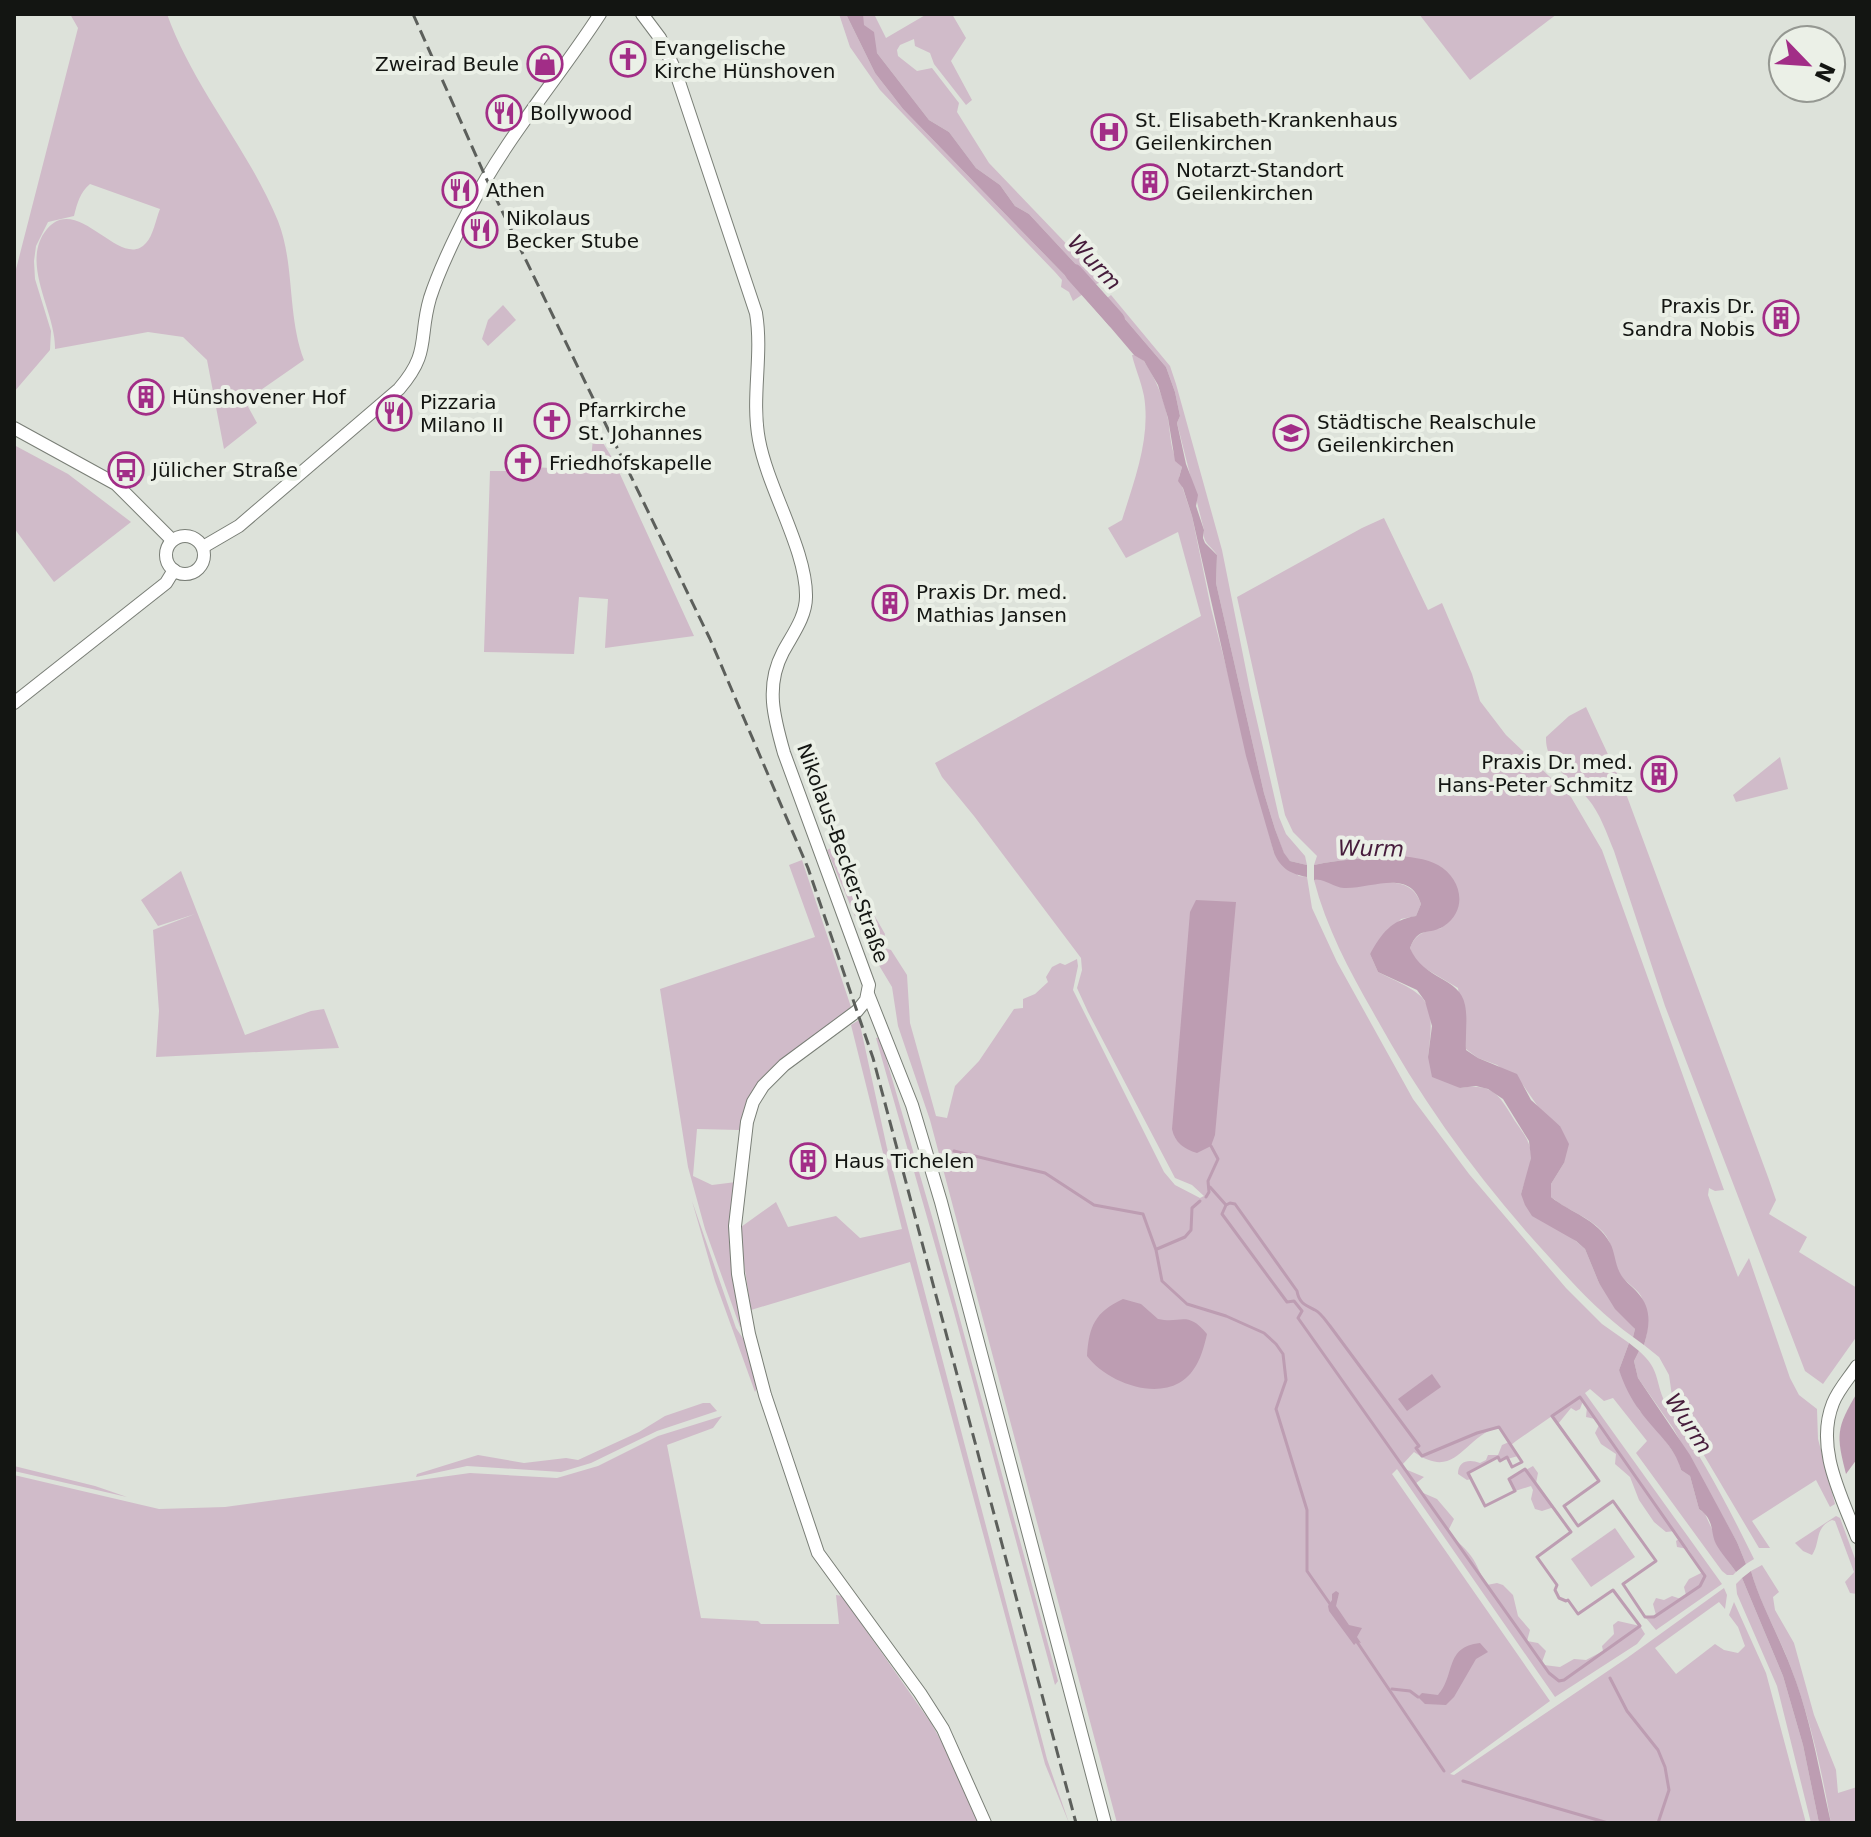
<svg xmlns="http://www.w3.org/2000/svg" width="1871" height="1837" font-family="'DejaVu Sans',sans-serif">
  <style>
    .green { fill: #d0bbc9 }
    .water { fill: #bd9db2 }
    .lines { fill: none; stroke-linecap: round; stroke-linejoin: round }
    .stream { stroke: #bd9db2; stroke-width: 3 }
    .river { stroke: #bd9db2; stroke-width: 18 }
    .secondary-casing { stroke: #797e76; stroke-width: 14 }
    .secondary { stroke: #fff; stroke-width: 12 }
    .rail { stroke: #5c5f5b; stroke-width: 3; stroke-dasharray: 12 6; stroke-linecap: butt }
    .labels { text-anchor: middle; stroke-width: 8; stroke-linejoin: round; paint-order: stroke }
    .poi-label { font-size: 20px; fill: #131512; stroke: #ebf0e7; text-anchor: start }
    .street-label { font-size: 20px; fill: #131512; stroke: #ebf0e7 }
    .water-label { font-size: 22px; font-style: italic; fill: #461c3b; stroke: #ebf0e7 }
  </style>
  <rect width="100%" height="100%" fill="#dde2da"/>
  <g class="green">
    <path d="M70,14H167C194,89 248,148 278,221C295,264 287,316 304,360L245,401L257,423L224,449L207,360L183,337L148,332L55,349C56,311 19,263 47,229C78,192 121,272 146,243C153,236 156,219 160,209L90,184C80,192 77,204 74,216L48,222L36,246L34,261L35,279L51,331L50,350L14,392V277L78,28Z"/>
    <polygon points="839,14 846,14 875,73 903,109 1083,294 1073,301 1069,292 1061,287 1062,280 1055,272 880,90 850,47"/>
    <polygon points="863,14 874,14 886,38 927,14 952,14 966,38 951,61 972,100 966,105 934,64 930,53 915,46 914,39 900,45 897,50 898,56 917,71 932,68 959,103 957,112 989,163 1102,281 1095,285 1029,214 1015,206 1000,185 976,168 949,132 929,120 877,53 862,23"/>
    <polygon points="1419,14 1557,14 1470,80"/>
    <path d="M1111,295L1170,366L1176,384L1222,550L1251,695L1279,817L1286,834L1305,856L1307,865L1290,861L1284,854L1275,829L1264,793L1216,583L1217,555C1211,545 1202,544 1204,530L1177,423L1180,416L1175,392L1166,367L1107,298Z"/>
    <polygon points="503,305 516,320 488,346 482,339 488,320"/>
    <path d="M1132,355H1139C1153,371 1164,398 1168,419C1171,436 1170,455 1182,467L1179,477L1192,516L1211,608L1274,853L1299,876L1307,877L1312,908L1337,962L1413,1099L1469,1174L1566,1288L1602,1324L1629,1343L1619,1370L1639,1410L1660,1433L1678,1459L1681,1470L1690,1476L1699,1509L1705,1514L1723,1553L1736,1572L1733,1575H1727L1722,1571L1636,1453L1647,1441L1613,1398L1604,1401L1590,1389L1585,1393L1722,1584L1656,1630L1645,1617L1656,1615L1653,1604L1656,1598L1664,1600L1672,1596L1681,1599L1686,1595L1684,1587L1689,1579L1703,1572L1688,1549L1677,1547L1676,1541L1680,1538L1675,1531L1666,1532L1654,1522L1639,1500L1630,1477L1615,1464L1616,1454L1601,1444L1595,1433L1599,1425L1595,1419L1586,1417L1587,1407L1583,1401L1580,1409L1576,1411L1571,1408L1558,1424L1552,1416L1516,1441L1511,1445L1518,1456L1500,1461L1498,1457L1468,1473L1471,1479L1467,1480L1458,1474C1458,1460 1470,1459 1480,1463L1486,1460L1488,1455H1498L1502,1445L1509,1442L1499,1427C1462,1437 1457,1482 1414,1452L1402,1465L1405,1469L1424,1477L1415,1484L1421,1492L1437,1499L1454,1519L1448,1531C1455,1541 1464,1546 1471,1556C1478,1565 1480,1575 1487,1585L1497,1583L1503,1585L1513,1595L1518,1616L1530,1630L1527,1641L1538,1643L1546,1651L1542,1662L1544,1665L1560,1667L1574,1659L1586,1660L1603,1651L1602,1646L1614,1634L1613,1625L1618,1621L1640,1626L1645,1634L1637,1644L1555,1697L1397,1469L1392,1474L1550,1701L1450,1774L1454,1775L1627,1658L1724,1588L1727,1595L1725,1609L1719,1602L1655,1648L1676,1674L1715,1644L1724,1650L1738,1653L1745,1646L1738,1627L1729,1615L1734,1602L1766,1673L1806,1823H1117L930,1120L898,1026L892,987L868,947L827,850L837,845L854,892L869,906L885,934L882,947L891,950L907,975L910,1023L936,1116L947,1118L955,1086L979,1061L1014,1009L1023,1008V999L1035,994L1048,982L1046,977L1052,967L1060,963L1065,965L1077,959L1078,966L1073,990L1164,1172L1175,1185L1200,1198L1204,1196L1192,1185L1175,1178L1088,1012L1077,988L1082,970L1081,958L974,816L942,777L935,763L1201,616L1178,532L1126,558L1108,528L1122,520C1134,481 1151,438 1144,396C1141,381 1135,368 1132,355Z"/>
    <polygon points="594,428 614,461 694,636 605,648 608,599 579,597 574,654 484,652 490,471 530,471 531,467 590,470"/>
    <polygon points="14,445 68,474 131,522 54,582 14,528"/>
    <path d="M1384,518L1428,610L1442,603L1472,674L1480,701L1506,735L1571,797L1602,850L1724,1190L1715,1191L1709,1188L1708,1195L1738,1277L1749,1258L1790,1378L1799,1395L1817,1409L1818,1439L1835,1504L1830,1507L1816,1480L1752,1521L1770,1548H1759L1673,1403L1669,1375L1659,1357L1644,1345C1649,1331 1648,1309 1641,1296C1636,1287 1624,1282 1619,1273C1612,1259 1614,1244 1603,1232C1588,1216 1568,1211 1551,1197V1184L1564,1163L1560,1126L1541,1111L1523,1085L1497,1065L1478,1058L1466,1049L1458,988L1416,963L1410,948C1416,932 1426,931 1442,928L1395,855C1368,859 1340,859 1314,865L1317,856L1293,832L1285,815L1237,597L1362,528Z"/>
    <path d="M1586,707L1625,791L1768,1177L1776,1200L1769,1214L1807,1237L1799,1252L1857,1288V1336L1823,1384L1805,1371L1665,1006L1614,851C1607,834 1600,813 1588,799C1572,779 1545,766 1546,737L1569,716Z"/>
    <polygon points="1780,757 1788,789 1736,802 1733,795"/>
    <polygon points="802,860 851,1007 774,1066 760,1084 740,1130 697,1129 693,1176 712,1185 736,1182 729,1221 729,1241 744,1327 740,1327 705,1229 688,1167 660,989 815,937 789,865"/>
    <polygon points="181,871 245,1035 311,1011 324,1009 339,1048 156,1057 159,1011 153,930 195,914 158,926 141,900"/>
    <path d="M1322,879C1351,897 1407,862 1421,904L1416,916L1401,919L1370,954L1378,972C1428,997 1436,996 1428,1057L1460,1088C1496,1082 1500,1098 1517,1124C1524,1134 1532,1144 1531,1158C1530,1169 1524,1183 1521,1194L1585,1249L1599,1283L1635,1329L1633,1337C1601,1314 1576,1287 1550,1258C1481,1183 1422,1102 1373,1012C1349,970 1326,927 1314,880Z"/>
    <polygon points="859,1020 887,1148 1047,1759 1069,1823 1045,1764 910,1262 751,1310 741,1244 741,1227 776,1202 788,1227 836,1216 860,1238 902,1229 851,1025"/>
    <polygon points="880,1037 935,1227 1058,1681 1055,1685 954,1312 876,1038"/>
    <polygon points="692,1201 736,1328 744,1340 757,1388 755,1392 715,1281"/>
    <path d="M1639,1351C1662,1371 1654,1383 1667,1406C1701,1455 1728,1506 1754,1559L1746,1564L1737,1542L1673,1428L1638,1378L1634,1361Z"/>
    <polygon points="703,1403 710,1403 717,1411 657,1431 591,1463 561,1472 467,1466 416,1477 417,1474 478,1455 524,1463 566,1458 578,1460 639,1432 665,1416"/>
    <polygon points="722,1416 713,1428 667,1445 701,1618 758,1621 761,1624 839,1624 836,1595 842,1596 931,1723 953,1762 979,1823 14,1823 14,1475 159,1509 225,1507 470,1473 557,1478 598,1466 658,1436"/>
    <polygon points="14,1466 95,1486 127,1497 14,1471"/>
    <polygon points="1533,1466 1538,1473 1536,1483 1554,1507 1542,1511 1535,1509 1531,1499 1533,1490 1531,1486 1515,1491 1509,1479"/>
    <path d="M1836,1516L1840,1518L1857,1564V1594L1850,1593L1845,1582L1854,1572L1835,1521L1832,1520C1814,1528 1821,1542 1812,1555L1803,1551L1795,1543Z"/>
    <polygon points="1615,1528 1635,1557 1591,1587 1571,1559"/>
    <path d="M1762,1565L1779,1592L1773,1597L1775,1610L1794,1643L1814,1715L1836,1770L1838,1793L1857,1787V1823H1831C1822,1771 1810,1718 1791,1668C1779,1635 1760,1604 1751,1571Z"/>
    <polygon points="1742,1578 1783,1676 1803,1745 1819,1823 1811,1823 1777,1686 1737,1594 1736,1584"/>
  </g>
  <g class="water">
    <polygon points="846,14 863,14 864,25 874,32 877,53 929,120 949,132 976,168 1000,185 1015,206 1029,214 1095,285 1083,294 903,109 875,73"/>
    <path d="M1107,298L1166,367L1175,392L1180,416L1177,423L1186,464L1198,495L1196,506L1204,530L1203,538L1205,543L1217,555L1216,583L1264,793L1275,829L1284,853L1290,861L1307,865V877C1291,874 1281,869 1274,853L1246,756L1192,516L1183,488L1178,481L1182,467L1175,461L1168,418L1158,385L1144,361L1134,355L1094,308Z"/>
    <path d="M1395,855C1408,857 1426,858 1438,865C1461,878 1469,909 1444,926C1429,936 1419,925 1410,948C1423,980 1460,977 1465,1005C1468,1019 1465,1035 1466,1050L1478,1058L1517,1074L1531,1100L1560,1126L1569,1144L1564,1163L1551,1184V1197C1571,1213 1597,1219 1610,1243C1615,1252 1615,1264 1620,1273C1623,1280 1632,1286 1637,1292C1652,1308 1650,1325 1644,1345L1633,1337L1635,1329L1615,1309L1599,1283L1585,1249L1576,1241L1532,1216L1525,1205L1521,1194L1531,1158L1529,1141L1503,1099L1488,1089L1476,1086L1460,1088L1432,1077L1428,1057L1432,1026L1425,1001L1417,990L1378,972L1370,954C1382,933 1391,920 1416,916L1421,904C1410,868 1372,889 1344,888C1332,887 1325,878 1314,880V865C1340,859 1368,859 1395,855Z"/>
    <path d="M1196,900L1236,902L1215,1135L1211,1146L1197,1153C1184,1149 1175,1143 1172,1129L1190,912Z"/>
    <path d="M1123,1299L1141,1304L1158,1319C1182,1324 1187,1310 1207,1334C1203,1352 1197,1373 1179,1383C1150,1399 1105,1380 1087,1356C1089,1326 1095,1312 1123,1299Z"/>
    <path d="M1629,1343L1639,1351L1634,1361L1638,1378L1690,1455L1737,1542L1746,1564L1736,1572C1730,1563 1721,1553 1716,1544C1710,1532 1715,1520 1699,1509L1690,1476L1681,1470C1675,1446 1654,1431 1640,1411C1631,1399 1624,1385 1619,1370Z"/>
    <polygon points="1432,1374 1441,1387 1407,1411 1398,1399"/>
    <path d="M1857,1393V1459L1846,1474C1836,1435 1836,1428 1857,1393Z"/>
    <path d="M1751,1571C1760,1603 1779,1636 1791,1668C1811,1718 1819,1771 1831,1823H1819L1803,1745L1783,1676L1742,1578Z"/>
    <polygon points="1336,1591 1339,1593 1336,1606 1349,1625 1362,1628 1357,1637 1361,1643 1357,1642 1354,1645 1329,1611 1328,1606 1332,1600 1332,1594"/>
    <path d="M1480,1643L1488,1652L1476,1659L1454,1697L1446,1705L1425,1704L1418,1697L1422,1693L1438,1695C1456,1675 1444,1647 1480,1643Z"/>
  </g>
  <g class="lines">
    <g class="stream">
      <polyline points="954,1151 1045,1173 1094,1205 1143,1214 1156,1250 1162,1281 1187,1304 1226,1316 1264,1333 1276,1344 1283,1354 1286,1380 1276,1409 1307,1510 1307,1571 1330,1604"/>
      <polyline points="1210,1187 1226,1205"/>
      <polyline points="1206,1197 1209,1192 1208,1181 1218,1159 1211,1146"/>
      <path d="M1230,1203L1235,1204L1297,1291C1299,1303 1305,1305 1315,1310C1321,1313 1326,1321 1330,1326L1419,1446L1416,1448L1422,1456L1477,1433L1499,1427L1522,1462L1512,1467L1507,1457L1500,1461L1498,1457L1468,1473L1485,1506L1515,1491L1509,1479L1525,1469L1571,1532L1537,1557L1557,1585L1555,1590L1559,1598L1566,1601L1568,1600L1578,1614L1613,1590L1640,1626L1564,1680L1559,1681L1549,1673L1298,1318L1302,1311L1294,1301L1287,1302L1222,1214L1226,1205Z"/>
      <polyline points="1157,1249 1185,1237 1191,1230 1192,1208 1200,1201"/>
      <polygon points="1580,1397 1705,1576 1700,1586 1654,1617 1645,1617 1623,1584 1656,1561 1613,1501 1578,1526 1564,1506 1599,1481 1552,1416"/>
      <polyline points="1355,1639 1444,1771"/>
      <polyline points="1610,1678 1627,1711 1658,1750 1665,1767 1669,1790 1658,1823"/>
      <polyline points="1392,1689 1410,1691 1418,1697"/>
      <polyline points="1463,1781 1608,1823"/>
    </g>
    <polyline class="river" points="1074,273 1116,320"/>
    <defs>
      <g id="secondary">
        <path d="M642,14L660,38L675,70L756,313C763,356 751,397 759,440C768,489 807,551 806,597C806,617 792,635 783,652C765,686 774,718 784,753L869,985L866,1000L857,1011L784,1065L763,1086L753,1102L747,1122L735,1226L738,1274L749,1334L765,1395L818,1553L920,1693L943,1729L985,1823"/>
        <polyline points="14,428 116,484 172,540"/>
        <circle cx="185" cy="555" r="19"/>
        <path d="M203,547L239,526L399,389C431,352 418,339 430,298C440,267 455,237 470,208C505,139 558,79 600,14"/>
        <polyline points="14,703 166,583 174,570"/>
        <polyline points="868,994 912,1105 941,1202 1105,1823"/>
        <path d="M1857,1366C1849,1378 1838,1390 1833,1403C1815,1448 1841,1495 1857,1537"/>
      </g>
    </defs>
    <use href="#secondary" class="secondary-casing"/>
    <use href="#secondary" class="secondary"/>
    <polyline class="rail" points="413,14 486,178 710,639 808,868 873,1058 1076,1823"/>
  </g>
  <defs>
    <symbol id="church-ring" viewBox="-11 -11 22 22"><circle r="9.5" fill="#ebf0e7" stroke="#a22d87" stroke-width="1.5"/><path d="M-1.2-6h2.4v3.5h3.3v2.4h-3.3V6h-2.4V-.1h-3.3v-2.4h3.3Z" fill="#a22d87"/></symbol>
    <symbol id="shop-ring" viewBox="-11 -11 22 22"><circle r="9.5" fill="#ebf0e7" stroke="#a22d87" stroke-width="1.5"/><path d="M-5-2.5h2.3a2.7 3.5 0 0 1 5.4 0H5L5.5 6h-11ZM-1.5-2.5h3a1.5 2.3 0 0 0-3 0Z" fill="#a22d87"/></symbol>
    <symbol id="restaurant-ring" viewBox="-11 -11 22 22"><circle r="9.5" fill="#ebf0e7" stroke="#a22d87" stroke-width="1.5"/><path d="M-5-6h1v4h1v-4h1v4h1v-4h1v5L-1.5 .5V6h-2V.5L-5-1ZM5-6V6H3V1.5H1.5Q1.5-4 5-6Z" fill="#a22d87"/></symbol>
    <symbol id="hospital-ring" viewBox="-11 -11 22 22"><circle r="9.5" fill="#ebf0e7" stroke="#a22d87" stroke-width="1.5"/><path d="M-5-5h3v3.5h4V-5h3V5h-3V1.5h-4V5h-3Z" fill="#a22d87"/></symbol>
    <symbol id="building-ring" viewBox="-11 -11 22 22"><circle r="9.5" fill="#ebf0e7" stroke="#a22d87" stroke-width="1.5"/><path d="M-4-6H4V6H1V3H-1V6H-4ZM-2.5-4.3h1.7v1.8h-1.7ZM.8-4.3h1.7v1.8H.8ZM-2.5-1h1.7V.8h-1.7ZM.8-1h1.7V.8H.8Z" fill="#a22d87"/></symbol>
    <symbol id="school-ring" viewBox="-11 -11 22 22"><circle r="9.5" fill="#ebf0e7" stroke="#a22d87" stroke-width="1.5"/><path d="M0-5L7-2L0 1L-7-2ZM-4 1L0 2.5L4 1V4Q0 6-4 4Z" fill="#a22d87"/></symbol>
    <symbol id="bus-ring" viewBox="-11 -11 22 22"><circle r="9.5" fill="#ebf0e7" stroke="#a22d87" stroke-width="1.5"/><path d="M-5-6H5V4H4V6H2V4H-2V6H-4V4H-5ZM-3.5-4V0h7V-4ZM-3.5 1.2v1.5H-2V1.2ZM2 1.2v1.5H3.5V1.2Z" fill="#a22d87"/></symbol>
  </defs>
  <g fill-rule="evenodd">
    <use href="#church-ring" x="608" y="39" width="40" height="40"/>
    <use href="#shop-ring" x="525" y="44" width="40" height="40"/>
    <use href="#restaurant-ring" x="484" y="93" width="40" height="40"/>
    <use href="#hospital-ring" x="1089" y="112" width="40" height="40"/>
    <use href="#building-ring" x="1130" y="162" width="40" height="40"/>
    <use href="#restaurant-ring" x="440" y="170" width="40" height="40"/>
    <use href="#restaurant-ring" x="460" y="210" width="40" height="40"/>
    <use href="#building-ring" x="1761" y="298" width="40" height="40"/>
    <use href="#building-ring" x="126" y="377" width="40" height="40"/>
    <use href="#restaurant-ring" x="374" y="393" width="40" height="40"/>
    <use href="#church-ring" x="532" y="401" width="40" height="40"/>
    <use href="#school-ring" x="1271" y="413" width="40" height="40"/>
    <use href="#church-ring" x="503" y="443" width="40" height="40"/>
    <use href="#bus-ring" x="106" y="450" width="40" height="40"/>
    <use href="#building-ring" x="870" y="583" width="40" height="40"/>
    <use href="#building-ring" x="1639" y="754" width="40" height="40"/>
    <use href="#building-ring" x="788" y="1141" width="40" height="40"/>
  </g>
  <g class="labels">
    <g class="poi-label">
      <text x="654" y="55">Evangelische<tspan x="654" dy="23">Kirche Hünshoven</tspan></text>
      <text x="519" y="71" text-anchor="end">Zweirad Beule</text>
      <text x="530" y="120">Bollywood</text>
      <text x="1135" y="127">St. Elisabeth-Krankenhaus<tspan x="1135" dy="23">Geilenkirchen</tspan></text>
      <text x="1176" y="177">Notarzt-Standort<tspan x="1176" dy="23">Geilenkirchen</tspan></text>
      <text x="486" y="197">Athen</text>
      <text x="506" y="225">Nikolaus<tspan x="506" dy="23">Becker Stube</tspan></text>
      <text x="1755" y="313" text-anchor="end">Praxis Dr.<tspan x="1755" dy="23">Sandra Nobis</tspan></text>
      <text x="172" y="404">Hünshovener Hof</text>
      <text x="420" y="409">Pizzaria<tspan x="420" dy="23">Milano II</tspan></text>
      <text x="578" y="417">Pfarrkirche<tspan x="578" dy="23">St. Johannes</tspan></text>
      <text x="1317" y="429">Städtische Realschule<tspan x="1317" dy="23">Geilenkirchen</tspan></text>
      <text x="549" y="470">Friedhofskapelle</text>
      <text x="152" y="477">Jülicher Straße</text>
      <text x="916" y="599">Praxis Dr. med.<tspan x="916" dy="23">Mathias Jansen</tspan></text>
      <text x="1633" y="769" text-anchor="end">Praxis Dr. med.<tspan x="1633" dy="23">Hans-Peter Schmitz</tspan></text>
      <text x="834" y="1168">Haus Tichelen</text>
    </g>
    <g class="street-label">
      <text transform="translate(843 853) rotate(70)" y="7">Nikolaus-Becker-Straße</text>
    </g>
    <g class="water-label">
      <text transform="translate(1095 262) rotate(47)" y="8">Wurm</text>
      <text transform="translate(1371 848) rotate(1)" y="8">Wurm</text>
      <text transform="translate(1689 1423) rotate(57)" y="8">Wurm</text>
    </g>
  </g>
  <rect width="1871" height="1837" fill="none" stroke="#131512" stroke-width="32"/>
  <g transform="translate(1807 64) rotate(115)"><circle r="38" fill="#ebf0e7" stroke="#959892" stroke-width="2"/>
  <path d="M0-6L14 30L0 20L-14 30Z" fill="#a22d87"/>
  <text y="-12" font-size="22" font-weight="bold" text-anchor="middle" fill="#131512">N</text>
  </g>
</svg>
